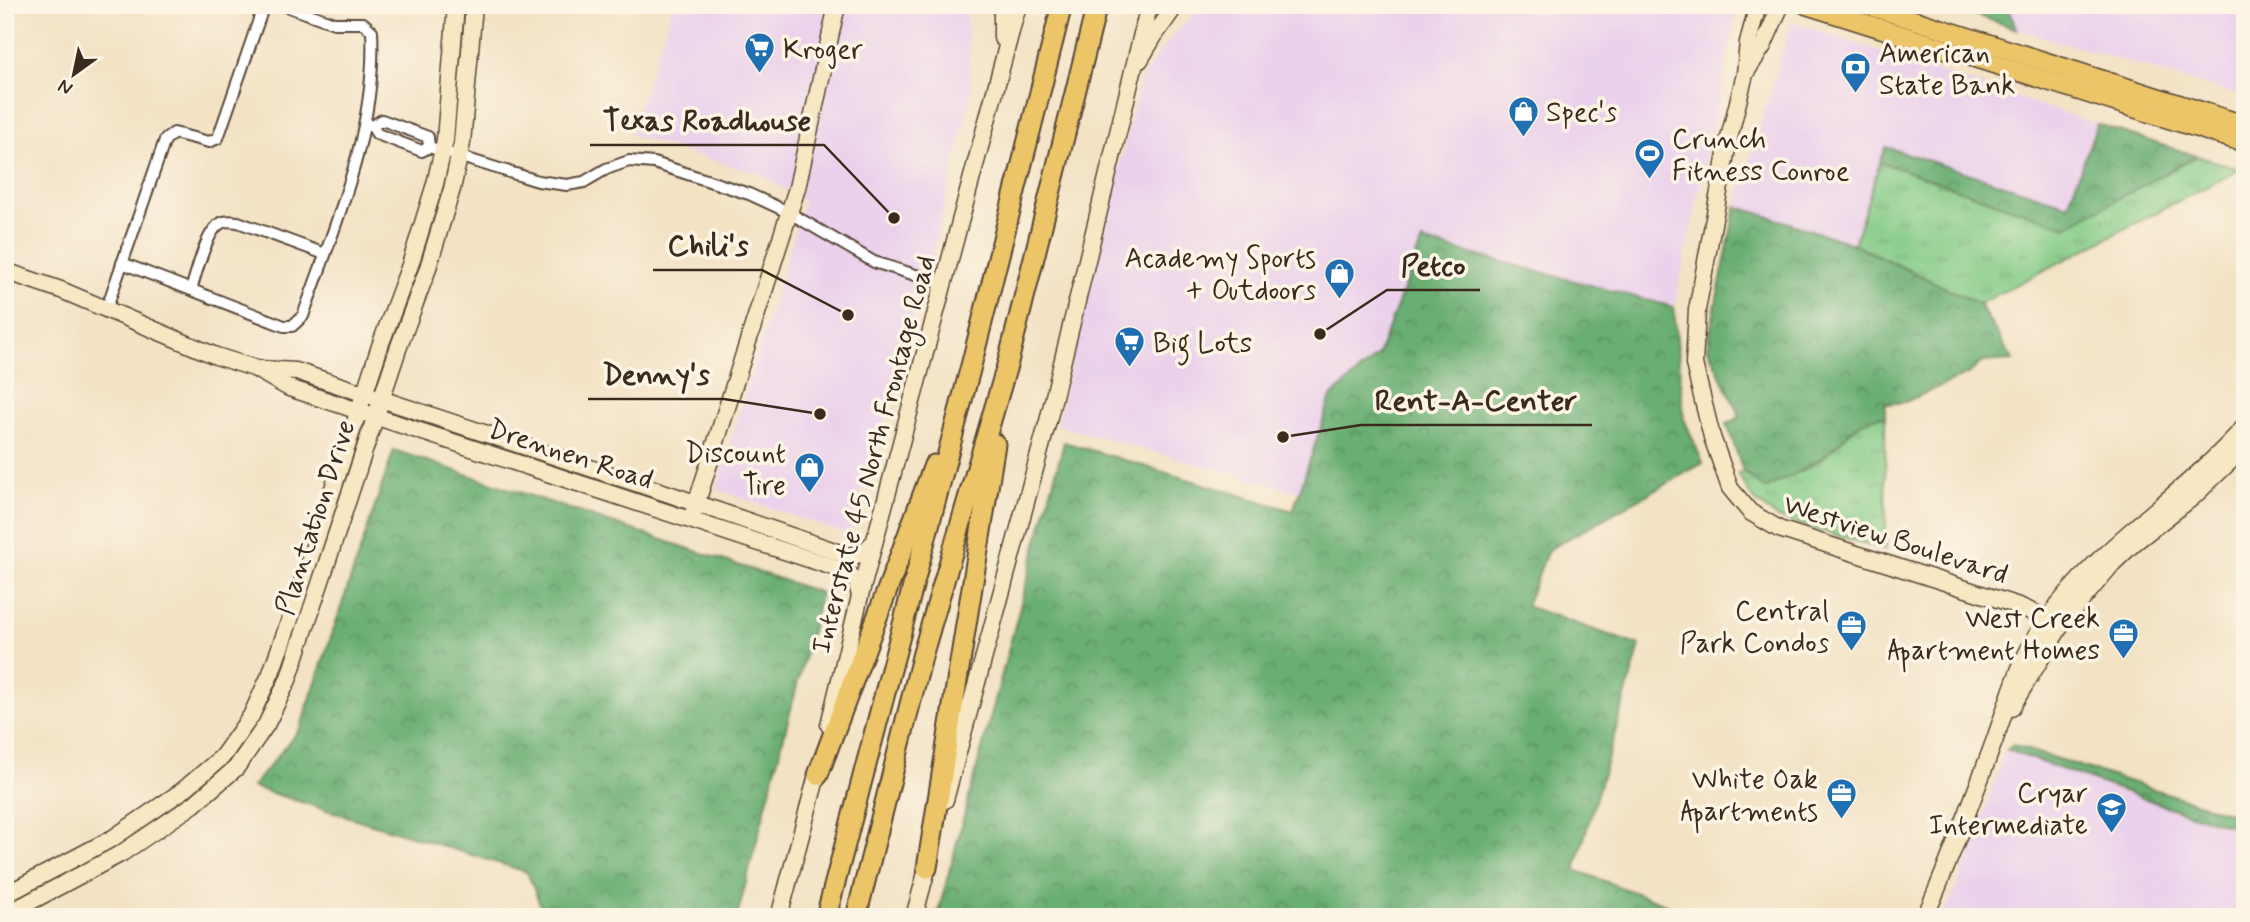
<svg xmlns="http://www.w3.org/2000/svg" width="2250" height="922" font-family="Mynerve,sans-serif">
  <style>
    .built { fill: #ebd1eb }
    .grass { fill: url(#grass-tufts); stroke: #5e7a52; stroke-width: 2 }
    .forest { fill: url(#forest-crowns); stroke: #526c48; stroke-width: 2 }
    .lines { fill: none; stroke-linecap: round; stroke-linejoin: round }
    .street-casing { stroke: #574637; stroke-width: 14 }
    .secondary-casing { stroke: #574637; stroke-width: 19 }
    .primary-casing { stroke: #574637; stroke-width: 21 }
    .highway-casing { stroke: #574637; stroke-width: 23 }
    .street { stroke: #fff; stroke-width: 10 }
    .secondary { stroke: #f7e8c3; stroke-width: 16 }
    .primary { stroke: #ecc569; stroke-width: 18 }
    .highway { stroke: #ecc569; stroke-width: 19 }
    .labels { text-anchor: middle; stroke-width: 7; stroke-linejoin: round; paint-order: stroke }
    .poi-label { font-size: 28px; fill: #3b2a1e; stroke: #fcf5e5; text-anchor: end }
    .street-label { font-size: 28px; fill: #3b2a1e; stroke: #fcf5e5 }
    .leader { fill: none; stroke: #3b2a1e; stroke-width: 2.5 }
    .callout-dot { fill: #3b2a1e; stroke: #fcf5e5; stroke-width: 2.5 }
    .callout-label { font-size: 30px; text-anchor: middle; font-weight: bold; fill: #3b2a1e; stroke: #fcf5e5; stroke-width: 7; stroke-linejoin: round; paint-order: stroke }
  </style>
  <defs>
    <pattern id="grass-tufts" width="24" height="20" patternUnits="userSpaceOnUse" patternTransform="scale(1.75)"><rect width="24" height="20" fill="#82ca85"/><path d="M3 7l-1-3M5 7V3M7 7l1-3M15 17l-1-3M17 17v-4M19 17l1-3" fill="none" stroke="#6ca46c"/></pattern>
    <pattern id="forest-crowns" width="20" height="18" patternUnits="userSpaceOnUse" patternTransform="scale(1.75)"><rect width="20" height="18" fill="#69ae72"/><path d="M2 6a3 3 0 1 1 6 0M12 15a3 3 0 1 1 6 0" fill="none" stroke="#588e5d"/></pattern>
  </defs>
  <rect width="100%" height="100%" fill="#fcf5e5"/>
  <filter id="ink" filterUnits="userSpaceOnUse"><feTurbulence type="fractalNoise" baseFrequency=".0143" numOctaves="2"/><feDisplacementMap in="SourceGraphic" scale="14" xChannelSelector="R" yChannelSelector="G"/><feConvolveMatrix kernelMatrix="1 2 1 2 8 2 1 2 1" color-interpolation-filters="sRGB"/></filter>
  <filter id="wash" filterUnits="userSpaceOnUse"><feTurbulence type="fractalNoise" baseFrequency=".00686" numOctaves="4" result="noise"/><feDisplacementMap in="SourceGraphic" scale="28" xChannelSelector="R" yChannelSelector="G"/><feGaussianBlur stdDeviation="1.57" result="paint"/><feColorMatrix in="noise" values="0 0 0 0 0 0 0 0 0 0 0 0 0 0 0 0 0 1.4 0 .05"/><feComposite in="paint" operator="in"/></filter>
  <g filter="url(#wash)">
    <rect width="100%" height="100%" fill="#f3e2c4"/>
    <g class="built">
      <polygon points="673,5 966,5 971,96 934,249 850,535 716,489 804,201 762,175 630,135"/>
      <polygon points="1201,5 1739,5 1674,307 1422,242 1378,355 1331,397 1299,492 1056,425 1140,81 1161,50"/>
      <polygon points="2006,5 2245,5 2245,97 2017,29"/>
      <polygon points="1792,22 2097,124 2069,205 1886,147 1854,244 1736,206"/>
      <polygon points="2007,750 2177,810 2245,830 2245,917 1943,917 1974,845 2001,761"/>
    </g>
    <g class="grass">
      <polygon points="2197,156 2241,169 1979,304 1854,244 1880,162 2066,227"/>
      <path d="M1885,416L1886,550L1778,518L1752,498L1738,473L1743,471L1766,488C1782,480 1799,473 1815,463C1842,447 1851,418 1885,416Z"/>
    </g>
    <g class="forest">
      <polygon points="1946,5 2006,5 2017,29"/>
      <polygon points="2097,124 2197,156 2066,227 1880,162 1886,147 2068,205"/>
      <path d="M1736,206L1854,244L1979,304L2013,360L1982,362L1968,374L1905,402L1885,404V416C1851,418 1842,447 1814,463C1799,473 1782,480 1765,489L1743,471L1727,424L1740,417L1707,347Z"/>
      <polygon points="1422,241 1674,307 1684,419 1703,463 1548,550 1526,606 1640,646 1575,870 1700,917 937,917 1064,442 1293,511 1331,397 1378,355"/>
      <polygon points="394,450 821,593 737,917 545,917 527,872 252,787 300,729"/>
      <polygon points="2013,745 2245,818 2245,830 2177,810 2007,750"/>
    </g>
  </g>
  <g filter="url(#ink)">
    <g class="lines">
      <defs>
        <g id="street">
          <polyline points="365,124 372,126 382,120 428,137 429,147"/>
          <polyline points="372,126 377,134 422,151 429,147 538,181 567,185 584,182 606,169 629,161 654,163 749,194 788,212 874,262 944,284"/>
          <path d="M122,263L284,326H292L303,316C335,225 377,130 372,31L363,23H334L283,5"/>
          <path d="M191,290C196,274 205,237 217,226C223,220 230,221 238,222L325,254"/>
          <polyline points="106,310 165,140 174,133 209,142 218,138 264,5"/>
        </g>
        <g id="secondary">
          <polyline points="1002,5 1002,38"/>
          <polyline points="1758,5 1748,42 1745,74 1729,138 1697,310 1694,364 1712,437 1730,488 1750,512 1779,529 2019,606 2061,625"/>
          <polyline points="1140,60 1154,36 1176,5"/>
          <polyline points="1746,72 1763,46 1781,5"/>
          <polyline points="5,271 61,290 216,356 254,368 289,388 845,571 856,580 860,596"/>
          <polyline points="260,369 296,371 669,494 849,556 862,554 874,542"/>
          <polyline points="693,514 797,188 837,5"/>
          <polyline points="2011,708 2061,625 2113,563 2134,543 2193,497 2245,447"/>
          <polyline points="829,725 860,596 1018,5"/>
          <polyline points="945,800 1048,421 1149,5"/>
          <polyline points="5,895 113,838 182,791 222,757 251,716 271,673 289,622 381,343 410,265 435,184 445,140 456,5"/>
          <polyline points="5,915 122,853 193,805 236,768 266,725 288,680 398,349 427,271 452,189 462,143 474,5"/>
          <polyline points="779,917 820,764"/>
          <polyline points="914,917 930,858"/>
          <path d="M1925,917C1951,858 1973,799 1995,739C2011,694 2019,658 2048,618C2102,542 2184,496 2245,426"/>
        </g>
        <g id="primary">
          <polyline points="1806,5 2245,143"/>
          <polyline points="1867,5 2245,125"/>
        </g>
        <g id="highway">
          <polyline points="818,775 934,465"/>
          <polyline points="927,868 995,444"/>
          <polyline points="826,917 972,362 1062,5"/>
          <polyline points="856,917 923,653 1008,362 1097,5"/>
        </g>
      </defs>
      <use href="#street" class="street-casing"/>
      <use href="#secondary" class="secondary-casing"/>
      <use href="#primary" class="primary-casing"/>
      <use href="#highway" class="highway-casing"/>
      <use href="#street" class="street"/>
      <use href="#secondary" class="secondary"/>
      <use href="#primary" class="primary"/>
      <use href="#highway" class="highway"/>
    </g>
  </g>
  <defs>
    <symbol id="supermarket-pin" viewBox="-11 -11 22 30"><path d="M0 17L-7.5 6A9.5 9.5 0 1 1 7.5 6Z" fill="#1f6fb2" stroke="#fcf5e5"/><path d="M-6-5.5h2.5l.6 2H6L4.5 2H-2.5L-4.4-4H-6ZM-1.5 3.2a1.3 1.3 0 1 0 .1 0ZM3 3.2a1.3 1.3 0 1 0 .1 0Z" fill="#fff"/></symbol>
    <symbol id="bank-pin" viewBox="-11 -11 22 30"><path d="M0 17L-7.5 6A9.5 9.5 0 1 1 7.5 6Z" fill="#1f6fb2" stroke="#fcf5e5"/><path d="M-6-4H6V4H-6ZM0-2.3a2.3 2.3 0 1 0 0 4.6a2.3 2.3 0 1 0 0-4.6Z" fill="#fff"/></symbol>
    <symbol id="shop-pin" viewBox="-11 -11 22 30"><path d="M0 17L-7.5 6A9.5 9.5 0 1 1 7.5 6Z" fill="#1f6fb2" stroke="#fcf5e5"/><path d="M-5-2.5h2.3a2.7 3.5 0 0 1 5.4 0H5L5.5 6h-11ZM-1.5-2.5h3a1.5 2.3 0 0 0-3 0Z" fill="#fff"/></symbol>
    <symbol id="stadium-pin" viewBox="-11 -11 22 30"><path d="M0 17L-7.5 6A9.5 9.5 0 1 1 7.5 6Z" fill="#1f6fb2" stroke="#fcf5e5"/><path d="M0-5a6.5 5 0 1 0 0 10a6.5 5 0 1 0 0-10ZM-3.5-1.8h7v3.6h-7Z" fill="#fff"/></symbol>
    <symbol id="office-pin" viewBox="-11 -11 22 30"><path d="M0 17L-7.5 6A9.5 9.5 0 1 1 7.5 6Z" fill="#1f6fb2" stroke="#fcf5e5"/><path d="M-6-3h4V-5.5h4V-3h4V5H-6ZM-1-4.5V-3h2v-1.5ZM-6 0V1H6V0Z" fill="#fff"/></symbol>
    <symbol id="school-pin" viewBox="-11 -11 22 30"><path d="M0 17L-7.5 6A9.5 9.5 0 1 1 7.5 6Z" fill="#1f6fb2" stroke="#fcf5e5"/><path d="M0-5L7-2L0 1L-7-2ZM-4 1L0 2.5L4 1V4Q0 6-4 4Z" fill="#fff"/></symbol>
  </defs>
  <g fill-rule="evenodd">
    <use href="#supermarket-pin" x="742" y="30" width="35" height="47"/>
    <use href="#bank-pin" x="1838" y="50" width="35" height="47"/>
    <use href="#shop-pin" x="1506" y="94" width="35" height="47"/>
    <use href="#stadium-pin" x="1632" y="136" width="35" height="47"/>
    <use href="#shop-pin" x="1322" y="256" width="35" height="47"/>
    <use href="#supermarket-pin" x="1112" y="324" width="35" height="47"/>
    <use href="#shop-pin" x="792" y="450" width="35" height="47"/>
    <use href="#office-pin" x="1834" y="608" width="35" height="47"/>
    <use href="#office-pin" x="2106" y="616" width="35" height="47"/>
    <use href="#office-pin" x="1824" y="776" width="35" height="47"/>
    <use href="#school-pin" x="2094" y="790" width="35" height="47"/>
  </g>
  <g class="labels">
    <g class="poi-label">
      <text x="783" y="58" text-anchor="start">Kroger</text>
      <text x="1879" y="62" text-anchor="start">American<tspan x="1879" dy="32">State Bank</tspan></text>
      <text x="1546" y="121" text-anchor="start">Spec's</text>
      <text x="1672" y="148" text-anchor="start">Crunch<tspan x="1672" dy="32">Fitness Conroe</tspan></text>
      <text x="1316" y="267">Academy Sports<tspan x="1316" dy="32">+ Outdoors</tspan></text>
      <text x="1153" y="352" text-anchor="start">Big Lots</text>
      <text x="786" y="462">Discount<tspan x="786" dy="32">Tire</tspan></text>
      <text x="1829" y="620">Central<tspan x="1829" dy="32">Park Condos</tspan></text>
      <text x="2100" y="627">West Creek<tspan x="2100" dy="32">Apartment Homes</tspan></text>
      <text x="1818" y="788">White Oak<tspan x="1818" dy="32">Apartments</tspan></text>
      <text x="2088" y="802">Cryar<tspan x="2088" dy="32">Intermediate</tspan></text>
    </g>
    <g class="street-label">
      <text transform="translate(571 453) rotate(18)" y="10">Drennen Road</text>
      <text transform="translate(872 454) rotate(-75)" y="10">Interstate 45 North Frontage Road</text>
      <text transform="translate(314 517) rotate(-72)" y="10">Plantation Drive</text>
      <text transform="translate(1896 538) rotate(18)" y="10">Westview Boulevard</text>
    </g>
  </g>
  <path class="leader" d="M894 218L824 145H590M848 315L762 270H653M1320 334L1387 290H1480M820 414L724 399H588M1283 437L1361 425H1592"/>
  <g class="callout-dot">
    <circle cx="894" cy="218" r="7"/>
    <circle cx="848" cy="315" r="7"/>
    <circle cx="1320" cy="334" r="7"/>
    <circle cx="820" cy="414" r="7"/>
    <circle cx="1283" cy="437" r="7"/>
  </g>
  <g class="callout-label">
    <text x="707" y="130">Texas Roadhouse</text>
    <text x="708" y="255">Chili's</text>
    <text x="1433" y="275">Petco</text>
    <text x="656" y="384">Denny's</text>
    <text x="1476" y="410">Rent-A-Center</text>
  </g>
  <rect width="2250" height="922" fill="none" stroke="#fcf5e5" stroke-width="28"/>
  <g transform="translate(74 74) rotate(213)" stroke="#fcf5e5" stroke-width="5" paint-order="stroke">
  <path d="M0-5L12 26L0 18L-12 26Z" fill="#3b2a1e"/>
  <text y="-10" font-size="19" font-weight="bold" text-anchor="middle" fill="#3b2a1e">N</text>
  </g>
</svg>
